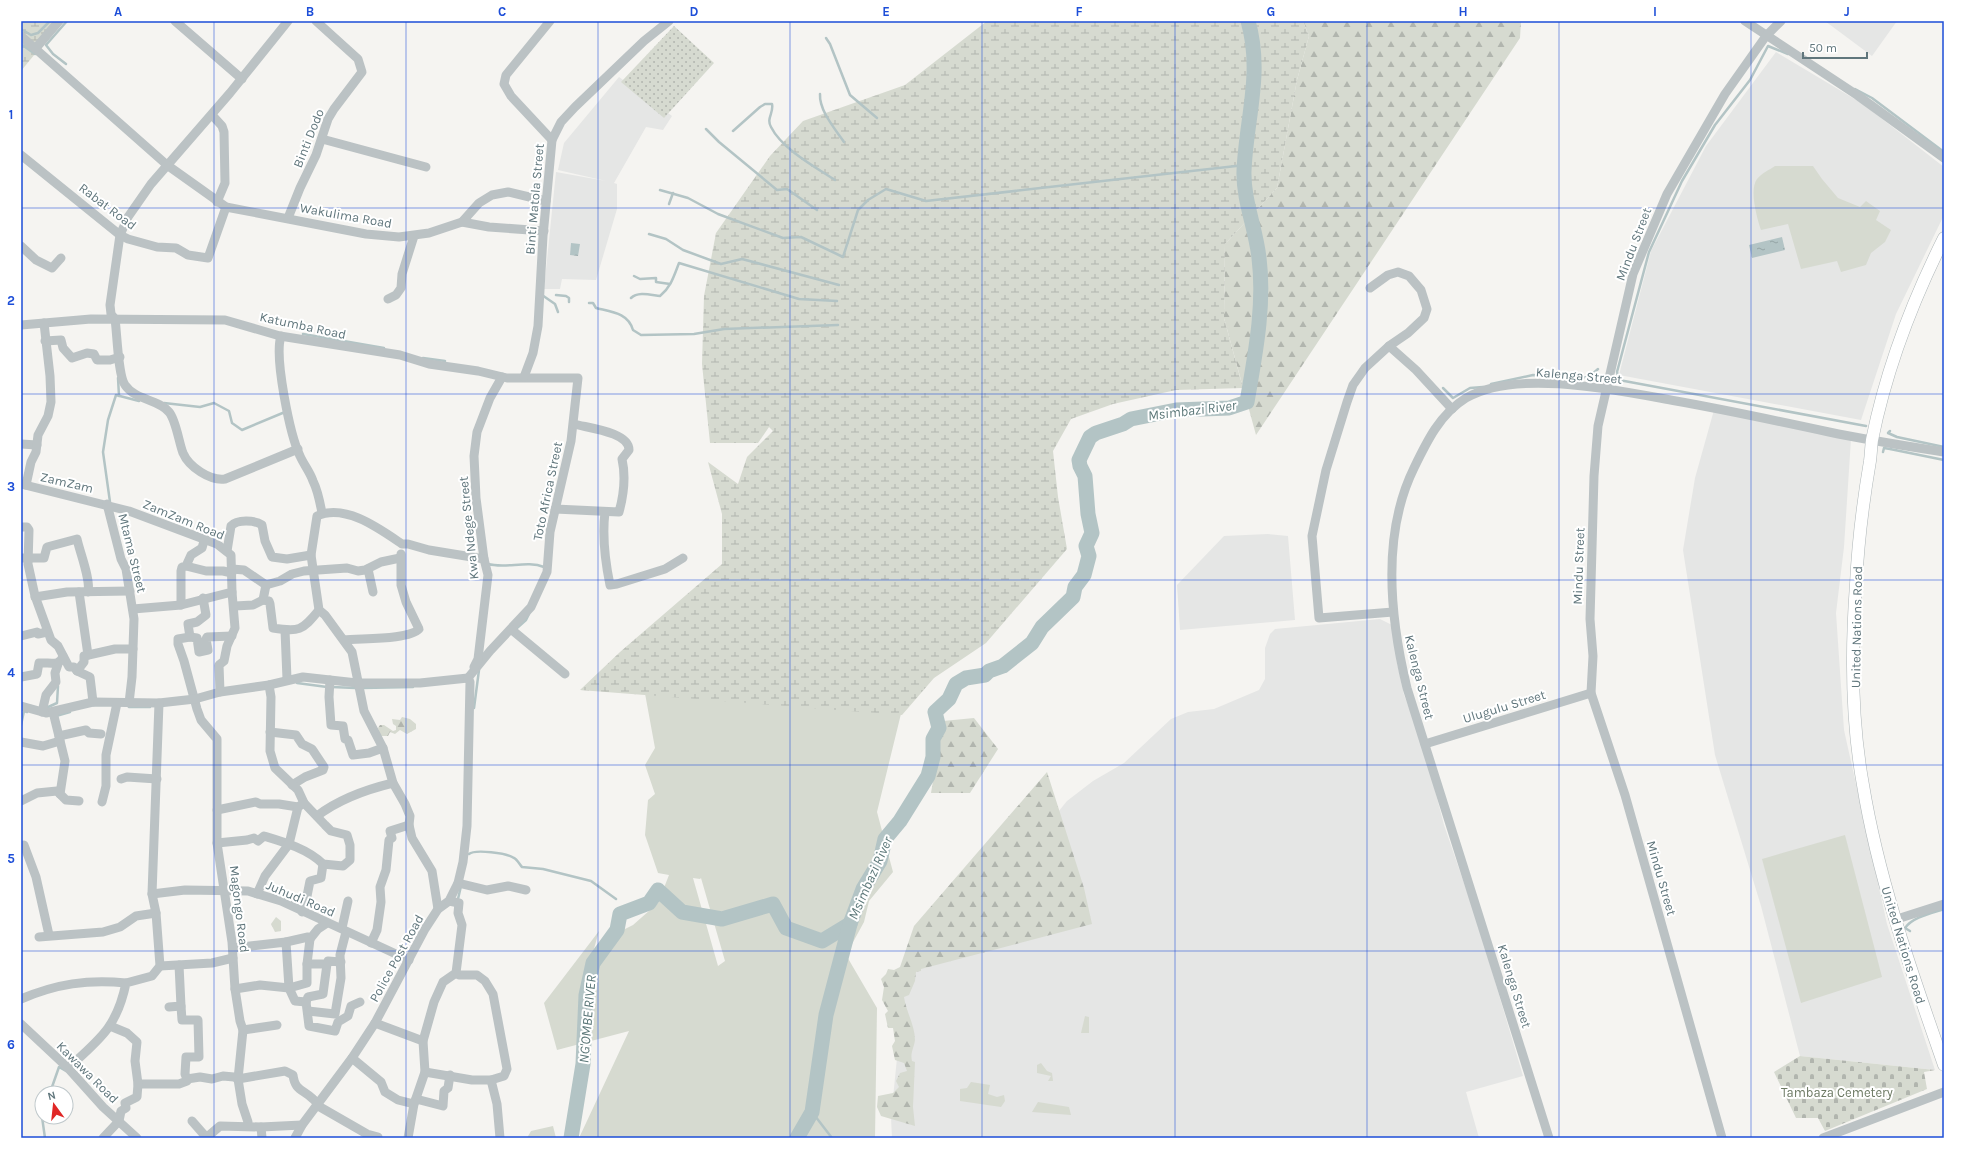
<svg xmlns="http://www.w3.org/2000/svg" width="1965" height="1159" font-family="Karla,sans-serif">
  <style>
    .built { fill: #e5e6e5 }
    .grass { fill: #d6dad0; fill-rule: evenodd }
    .forest { fill: url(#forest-firs) }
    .wetland { fill: url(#wetland-marsh) }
    .cemetery { fill: url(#cemetery-stones) }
    .park { fill: url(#park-dots) }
    .water { fill: url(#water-ripples) }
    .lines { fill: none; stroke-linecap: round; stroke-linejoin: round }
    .stream { stroke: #b3c4c5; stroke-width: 2.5 }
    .river { stroke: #b3c4c5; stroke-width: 15 }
    .secondary-casing { stroke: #aeb6b8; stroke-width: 13 }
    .street { stroke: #bbc2c4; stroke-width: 9 }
    .secondary { stroke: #fff; stroke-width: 12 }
    .grid { fill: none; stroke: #1d4ed8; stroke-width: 1; stroke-opacity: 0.55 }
    .labels { text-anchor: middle; stroke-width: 4; stroke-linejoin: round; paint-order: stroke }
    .street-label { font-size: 13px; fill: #60767c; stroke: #fff }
    .park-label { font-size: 13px; fill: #6c7963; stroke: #fff }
    .water-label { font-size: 14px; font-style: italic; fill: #5b7778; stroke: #fff }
    .neatline { fill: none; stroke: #1d4ed8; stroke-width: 1.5 }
    .grid-label { font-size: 13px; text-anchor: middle; font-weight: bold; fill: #1d4ed8 }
  </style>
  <defs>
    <pattern id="forest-firs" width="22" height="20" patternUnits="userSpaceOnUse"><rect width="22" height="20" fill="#d6dad0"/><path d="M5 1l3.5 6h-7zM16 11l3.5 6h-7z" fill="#b1b5ae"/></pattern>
    <pattern id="wetland-marsh" width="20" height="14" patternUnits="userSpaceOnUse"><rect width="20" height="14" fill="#d6dad0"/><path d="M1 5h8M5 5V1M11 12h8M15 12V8" fill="none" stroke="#b1b5ae"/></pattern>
    <pattern id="cemetery-stones" width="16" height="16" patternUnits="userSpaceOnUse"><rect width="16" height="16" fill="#d6dad0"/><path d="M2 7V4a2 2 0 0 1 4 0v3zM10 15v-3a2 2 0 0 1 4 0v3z" fill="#b1b5ae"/></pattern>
    <pattern id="park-dots" width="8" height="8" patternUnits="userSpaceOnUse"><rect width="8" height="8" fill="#d6dad0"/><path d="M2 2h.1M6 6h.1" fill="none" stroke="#b1b5ae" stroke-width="1.8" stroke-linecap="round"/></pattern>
    <pattern id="water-ripples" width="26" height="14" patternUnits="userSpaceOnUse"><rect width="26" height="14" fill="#b3c4c5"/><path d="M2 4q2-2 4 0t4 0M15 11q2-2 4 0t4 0" fill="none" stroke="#95a4a5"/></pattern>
  </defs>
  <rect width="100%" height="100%" fill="#f5f4f1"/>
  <g class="built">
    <polygon points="1825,21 1897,21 1872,56"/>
    <polygon points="1776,52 1863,104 1944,167 1944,215 1896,314 1861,420 1619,375 1651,251 1706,146"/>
    <polygon points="619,77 672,116 663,130 646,127 614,183 617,184 617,209 596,280 562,279 560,289 544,289 556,172 606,181 558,170 564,143"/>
    <polygon points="1714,410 1851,439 1844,547 1836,613 1844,730 1887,924 1935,1070 1800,1056 1761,906 1715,755 1683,550 1695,478"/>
    <polygon points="1268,534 1288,536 1295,620 1180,630 1177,585 1224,536"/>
    <polygon points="1380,619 1394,626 1397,663 1404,695 1423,744 1444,825 1478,924 1523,1076 1466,1092 1479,1138 892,1138 891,1118 897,1058 898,991 1028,849 1067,801 1093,781 1124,763 1171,719 1188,712 1214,709 1259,690 1265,679 1265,648 1270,634 1275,629"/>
  </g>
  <g class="grass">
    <path d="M1775,166H1813L1822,179L1838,198L1860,207L1866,201L1880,211L1876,220L1891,230L1885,242L1871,253L1866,265L1841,272L1837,261L1801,269L1788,224L1761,230C1757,218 1749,190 1757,179C1762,173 1769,170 1775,166Z"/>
    <path d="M910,677L877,812L893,872L869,901L864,922L846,955L877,1008L875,1138H579L629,1031L557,1050L544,1003L599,931L592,956L603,940L633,925L658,903L669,875L658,873L645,835L648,800L655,794L645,765L655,748L644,688ZM701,878L725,961L718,966L693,878L700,879Z"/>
    <polygon points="1845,835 1882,977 1801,1003 1762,859"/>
    <polygon points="1085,1016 1089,1017 1089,1033 1081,1033"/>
    <polygon points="1041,1063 1047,1071 1052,1073 1053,1081 1048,1081 1051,1076 1037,1073 1037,1065"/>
    <polygon points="971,1082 990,1085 988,1094 997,1097 1004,1095 1005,1101 1001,1107 960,1101 960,1089 967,1088"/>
    <polygon points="1038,1102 1069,1107 1071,1115 1032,1112"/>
    <polygon points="553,1126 556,1138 527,1138 531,1131"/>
  </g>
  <g class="forest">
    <polygon points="1303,21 1521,21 1520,38 1256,435 1224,318 1225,244 1277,188 1297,80 1309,36"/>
    <polygon points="402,717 410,719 416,724 416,729 407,734 400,730 395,734 390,732 388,736 380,736 378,728 380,725 384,725 393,731 396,730 396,726 393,724 392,719 400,720"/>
    <polygon points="974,718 998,749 970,793 931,793 943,721"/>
    <path d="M1047,772L1084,888L1092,924L921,969V971L916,972L915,981L909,995L904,997C906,1011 915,1026 915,1040C914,1048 910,1053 912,1061L915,1062L913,1107L915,1126L881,1116L877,1107L878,1096L893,1093L899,1087L896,1081L900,1073L907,1071L904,1063L895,1060L892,1046L895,1041L893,1028H888L885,1014L888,1011L882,1000L884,987L881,979L886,974L888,969L894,970L900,967L914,926Z"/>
    <polygon points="276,917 281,921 281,931 275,932 271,924"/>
  </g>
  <g class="wetland">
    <polygon points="21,21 62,21 21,71"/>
    <polygon points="987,21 1303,21 1309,36 1297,80 1277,188 1225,244 1224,318 1243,388 1176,390 1113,404 1071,419 1053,451 1058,497 1067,549 986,643 934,678 902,715 580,690 620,652 722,564 722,514 708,462 738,484 747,457 773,431 769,427 758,443 710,443 702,364 704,296 716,233 770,156 803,121 905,85"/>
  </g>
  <polygon class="cemetery" points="1800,1056 1935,1070 1924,1072 1927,1089 1825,1131 1818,1118 1796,1118 1774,1072"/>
  <polygon class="park" points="674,26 714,63 664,118 621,82"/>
  <g class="water">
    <polygon points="1782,237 1785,250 1752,258 1749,245"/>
    <polygon points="571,243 580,244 578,256 570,255"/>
  </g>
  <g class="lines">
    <g class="stream">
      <polyline points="21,29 31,35 38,33 50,21"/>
      <polyline points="826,38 830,44 850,95 877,118"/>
      <polyline points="21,44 35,54"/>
      <polyline points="1788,54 1768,46 1750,80 1715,125 1682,181 1649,252 1617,372 1619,380 1866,426"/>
      <polyline points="66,64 53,54 46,45 67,21"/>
      <polyline points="1855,89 1872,98 1944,152"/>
      <path d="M820,94C819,111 836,130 844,142"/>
      <polyline points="706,129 719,142 777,190 787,189 817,210"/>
      <path d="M733,131L760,107L765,104H772C774,113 766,118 771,127C782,149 815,167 835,180"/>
      <polyline points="660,190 688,198 718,214 783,238 801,237 843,257 858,210 868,200 886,189 926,201 1245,165"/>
      <polyline points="669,204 673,193"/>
      <polyline points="649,234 666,239 683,250 721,264 742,259 839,285"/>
      <polyline points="634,276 640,279 656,278 656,282 670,284"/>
      <polyline points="542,295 555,304 558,312"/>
      <polyline points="556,295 566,296 569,298 569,302"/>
      <path d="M631,298C638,291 651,295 660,296C671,287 674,276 679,263L799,299L837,301"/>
      <path d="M589,303H593L596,308C612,312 628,313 633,330L641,335L694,334L724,329L838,325"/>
      <polyline points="303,334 384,348"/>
      <polyline points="423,358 445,361"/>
      <polyline points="118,378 119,396"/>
      <polyline points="1491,384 1533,375 1565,378 1589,377 1598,369"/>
      <polyline points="1443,388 1453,398 1470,388 1483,387"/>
      <polyline points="164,403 200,407 214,403 229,411 232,423 242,430 285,412"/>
      <polyline points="1890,431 1888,433 1897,437 1944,447"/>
      <polyline points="1883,452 1884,448 1890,449 1944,460"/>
      <polyline points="110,502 103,452 108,420 116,395 139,401"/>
      <path d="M488,564C506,569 527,560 544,567"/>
      <polyline points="517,628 526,620 529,614"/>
      <polyline points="297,683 327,687"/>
      <polyline points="332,687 355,688"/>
      <polyline points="362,688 413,687"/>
      <polyline points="129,707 150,707"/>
      <polyline points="46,708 57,703 58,686"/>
      <polyline points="474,708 479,670"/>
      <polyline points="56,716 70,712"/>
      <polyline points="21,725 24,711 27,712"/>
      <path d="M469,854C475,849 507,853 514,858C517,859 520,865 522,867L543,869L591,881L616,899"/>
      <polyline points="458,899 461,886"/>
      <path d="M1910,931L1905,928C1912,917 1932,913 1944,909"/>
      <polyline points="43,1093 44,1090 52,1087 59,1067 66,1071"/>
      <polyline points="42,1107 42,1114"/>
      <polyline points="812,1112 832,1138"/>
      <polyline points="42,1117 45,1138"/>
    </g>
    <g class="river">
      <polyline points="571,1138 583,1064 586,995 593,963 617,930 620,914 649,903 658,890 682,912 722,919 773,904 786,928 822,941 850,924"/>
      <path d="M797,1138L812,1112L826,1015L850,924L863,889L880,861L885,839L900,821L928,776L933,757V739L939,728L935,712L949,699L956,684L966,678L985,675L989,671L1003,666L1032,643L1042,627L1073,597L1075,587L1084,575L1089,556L1086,546L1092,533L1088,514L1085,476L1080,466L1079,460L1090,437L1096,433L1123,424L1131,419L1176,410L1229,408L1247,402C1255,355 1265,306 1259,258C1256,229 1243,200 1244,171C1246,119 1263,73 1248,21"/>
    </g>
    <defs>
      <path id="secondary" d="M1944,238C1912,302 1886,370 1872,440C1871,447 1871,454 1870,461C1863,502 1858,543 1856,584C1851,651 1851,719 1863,785C1879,882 1912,973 1944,1065"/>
    </defs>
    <use href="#secondary" class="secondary-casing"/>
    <g class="street">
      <polyline points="175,21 242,79"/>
      <path d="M288,21L230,93L151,184L128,217L120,235L110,305L111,314L115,319C117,332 118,376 125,385C135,400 158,399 169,412C176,420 179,443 183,453C189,467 210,481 225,479L298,449"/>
      <polyline points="550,21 506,75 504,84 511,96 552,140"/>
      <polyline points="1745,21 1857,95 1944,158"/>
      <polyline points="21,36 167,165 226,207 366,234 399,237 429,233 462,222 479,203 492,195 508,192 546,201"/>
      <polyline points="36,48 59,21"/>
      <polyline points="212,115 222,126 224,132 225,183 217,202"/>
      <polyline points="322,139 426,167"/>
      <polyline points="21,155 120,235 128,239 157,247 176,248 188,255 208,258 226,207"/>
      <polyline points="288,218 300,188 316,155 328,119 334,109 362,72 358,59 316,21"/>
      <polyline points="462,222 489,227 544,231"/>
      <polyline points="21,246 36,260 52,268 61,258"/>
      <polyline points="1370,288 1388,275 1398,272 1409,276 1421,290 1427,309 1424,318 1408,333 1389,346 1365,368 1353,385 1347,402 1326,470 1312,536 1319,618 1393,612"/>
      <polyline points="388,299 396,295 401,288 402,274 414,236"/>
      <polyline points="21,325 91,319 225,320 280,336 400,355 429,364 478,371 507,378 578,378 571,441 550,532 547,572 531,607 490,651 468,678"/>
      <path d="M281,336C274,357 290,435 300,456C304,465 310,472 313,481C318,491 320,502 322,513"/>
      <polyline points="45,341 61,340 63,348 72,358 87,353 94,354 97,360 110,360 120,357"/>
      <polyline points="1389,346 1416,370 1452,409"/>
      <polyline points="524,377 533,353 538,326 543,236 552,140 561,122 575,107 644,41 669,21"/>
      <polyline points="21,444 37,445"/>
      <polyline points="21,484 129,511 217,544 231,555 232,592 181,605 133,609"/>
      <polyline points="26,485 31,462 36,452 38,435 48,416 51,402 50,376 44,323"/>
      <polyline points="107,504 121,559 126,569 134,619 132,677 129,703"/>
      <path d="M555,509L619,512C624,494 626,477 622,459L629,450C629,432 588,428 574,424"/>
      <path d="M605,512C602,537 605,561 610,585L617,584L665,569L683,558"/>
      <polyline points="21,527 27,527 29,530 28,564 35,596 51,640 58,646 69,667 74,667 77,671 90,677 93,702"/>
      <path d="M227,551L231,526C237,519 255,520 262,525L265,541L272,557L287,559L311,555"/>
      <path d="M21,558H44L47,547L77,539C80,553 91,580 88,592"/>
      <polyline points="186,566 206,571 223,571 232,573"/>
      <polyline points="232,569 244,570 266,585 280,581 292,574 304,571 347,568 358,571 365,570 381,562 400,558"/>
      <polyline points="368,569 373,592"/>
      <path d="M266,585L263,600L269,601L270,604L273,628C299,632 302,631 319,610"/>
      <polyline points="79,592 88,655"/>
      <polyline points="35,597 67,592 130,591"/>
      <polyline points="203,598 206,615 197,622 188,624 190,637 197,638 199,652 208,650 206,639 207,637 232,636"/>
      <polyline points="181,605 181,571 182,567 186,566 191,555 202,548 204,541"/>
      <polyline points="235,606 253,605 263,600"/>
      <polyline points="285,630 287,679"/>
      <polyline points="512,630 565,674"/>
      <polyline points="21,636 37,632 38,634 47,632"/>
      <polyline points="190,637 178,639 178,644 184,661 197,709 201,720 217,739 217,843 232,942 235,989 240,1021 243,1030 238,1079 242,1104 248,1122 247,1126"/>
      <path d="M344,640C360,638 409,640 419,629L406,602L401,585V554"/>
      <polyline points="474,667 478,659 488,575 484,559 476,498 474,456 477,432 490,398 502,377"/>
      <polyline points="77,671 84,662 84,656 115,649 133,649"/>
      <path d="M21,677L37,674L39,663C49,662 60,667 63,656"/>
      <polyline points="330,680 329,697 331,725 343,726 345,739 348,740 353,755 369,753 383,748"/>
      <polyline points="220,692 219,665 224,661 227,646 235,628 232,592"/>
      <polyline points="21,706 46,713 93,702 159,703 195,699 220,692 269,685 303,677 357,683 420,683 468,678"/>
      <polyline points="42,712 46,695 56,682 55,673 58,664"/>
      <polyline points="53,712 65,761 60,794 66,800 79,801"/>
      <polyline points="270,732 296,735 302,744 312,749 324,767 323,770 305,777 292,785"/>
      <polyline points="59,736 86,730 89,733 101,734"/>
      <polyline points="21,742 43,746 60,741"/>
      <polyline points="1425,744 1591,693"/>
      <polyline points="121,779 127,777 157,779"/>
      <polyline points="21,801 37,793 57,791 60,794"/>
      <polyline points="102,802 106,786 106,755 117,703"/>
      <polyline points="217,810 256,802 260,804 279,804 298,807"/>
      <path d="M317,816C338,800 368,789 393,783"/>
      <path d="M217,843L247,840L254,838L258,841L264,836C284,842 308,849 323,864L343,866L350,860V845L347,835L331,831L325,825L304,803L298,790L275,768L270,751L271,697L269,685"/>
      <polyline points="24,845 36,877 49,935"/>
      <polyline points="458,883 487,890 508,886 526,890"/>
      <polyline points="152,894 185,890 248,891 281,901 409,960"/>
      <polyline points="257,894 265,876 289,844 298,807 304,803"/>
      <path d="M438,909L432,871L412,838L409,825L410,816L405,804L393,783L383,748L364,711L352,652L325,615L319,610L311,555L317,516C345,503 380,529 402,544H408L429,550L484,559"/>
      <polyline points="302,912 304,904 306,901 310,881 321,878 323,864"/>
      <polyline points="1894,920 1944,904"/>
      <polyline points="342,928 348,901"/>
      <polyline points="39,937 103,932 120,927 136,916 156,913"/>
      <polyline points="286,942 308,937 310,939 318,929 327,923"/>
      <polyline points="371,943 377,930 381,902 380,887 386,870 389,840 392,838 390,831 409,825"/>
      <polyline points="233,948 286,942 289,988 295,1001 306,1002 309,1026 335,1031 338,1022 348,1016 351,1006 360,1002"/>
      <polyline points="307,964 327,964 328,961 341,962"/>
      <polyline points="160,966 212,963 233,958"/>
      <polyline points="235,989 260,985 289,988 307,983 307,964 310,939"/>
      <path d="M21,999C56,984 88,979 126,983"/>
      <polyline points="306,1002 308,997 323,994 327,964"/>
      <polyline points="181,1006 182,1020 198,1020 199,1057 186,1057 185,1074 187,1079"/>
      <polyline points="169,1007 181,1006 179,965"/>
      <polyline points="308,1011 335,1014 341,978 340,955 346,932"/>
      <polyline points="375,1023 423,1041"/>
      <polyline points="21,1024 68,1068 103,1107 137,1138"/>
      <polyline points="243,1030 277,1025"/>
      <polyline points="352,1058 381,1082 385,1092 398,1100 414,1104"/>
      <path d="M68,1068C100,1039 117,1027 126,983L152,976L160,966L156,913L152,894L159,703"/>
      <polyline points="425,1072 472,1080 491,1080 504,1076 507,1069 493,994 485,981 477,975 459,975 456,973"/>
      <polyline points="491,1080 497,1104 500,1138"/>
      <path d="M138,1084H179L187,1081V1079L200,1077L212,1079L223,1076L234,1077L238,1079L285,1071L293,1075C295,1091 303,1089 313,1099C316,1101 317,1104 320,1107L367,1134L378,1137"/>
      <polyline points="416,1099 443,1106 444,1091 448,1088 450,1075"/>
      <polyline points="192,1121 206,1137"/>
      <polyline points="261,1127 262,1138"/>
      <polyline points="103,1138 119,1121 121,1111 126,1108 125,1103 137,1097 138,1084 135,1061 137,1042 127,1033 110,1026"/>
      <polyline points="206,1138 220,1126 261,1127 302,1125"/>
      <polyline points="295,1138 302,1125 352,1058 375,1023 425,929 438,909 449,901 458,883 463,862 467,826 470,682 468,678"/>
      <polyline points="408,1138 414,1104 425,1072 423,1041 434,1002 443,982 456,973 462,925 458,913 459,903 449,901"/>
      <path d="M1549,1138L1407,688C1390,618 1381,535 1414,468C1427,441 1440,414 1466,398C1517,368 1620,391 1676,401C1727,410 1778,421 1829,432C1867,440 1906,446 1944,452"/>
      <polyline points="1722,1138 1625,795 1591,693 1593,656 1590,619 1594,476 1598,426 1633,274 1667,194 1725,94 1766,36 1781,21"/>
      <polyline points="1823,1138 1944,1092"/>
    </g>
    <use href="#secondary" class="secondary"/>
  </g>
  <path class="grid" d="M214,21V1138M406,21V1138M598,21V1138M790,21V1138M982,21V1138M1175,21V1138M1367,21V1138M1559,21V1138M1751,21V1138M21,208H1944M21,394H1944M21,580H1944M21,765H1944M21,951H1944"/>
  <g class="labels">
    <g class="street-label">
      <text transform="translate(308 138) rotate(-68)" y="5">Binti Dodo</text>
      <text transform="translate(534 199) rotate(-85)" y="5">Binti Matola Street</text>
      <text transform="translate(108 206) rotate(37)" y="5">Rabat Road</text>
      <text transform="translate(346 215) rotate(10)" y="5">Wakulima Road</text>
      <text transform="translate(1633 244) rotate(-69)" y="5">Mindu Street</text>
      <text transform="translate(303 325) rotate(12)" y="5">Katumba Road</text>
      <text transform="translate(1579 375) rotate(5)" y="5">Kalenga Street</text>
      <text transform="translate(67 482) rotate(13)" y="5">ZamZam</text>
      <text transform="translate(547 491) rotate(-78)" y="5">Toto Africa Street</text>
      <text transform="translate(184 519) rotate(22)" y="5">ZamZam Road</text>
      <text transform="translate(468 528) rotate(-96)" y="5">Kwa Ndege Street</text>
      <text transform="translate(133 553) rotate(76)" y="5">Mtama Street</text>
      <text transform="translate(1578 566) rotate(-88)" y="5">Mindu Street</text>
      <text transform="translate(1856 627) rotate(-89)" y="5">United Nations Road</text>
      <text transform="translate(1420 677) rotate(76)" y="5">Kalenga Street</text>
      <text transform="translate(1504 706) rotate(-17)" y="5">Ulugulu Street</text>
      <text transform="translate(1662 878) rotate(74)" y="5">Mindu Street</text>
      <text transform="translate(301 898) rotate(23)" y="5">Juhudi Road</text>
      <text transform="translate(240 909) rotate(83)" y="5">Magongo Road</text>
      <text transform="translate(1904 945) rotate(73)" y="5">United Nations Road</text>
      <text transform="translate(396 958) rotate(-61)" y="5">Police Post Road</text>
      <text transform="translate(1515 986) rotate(73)" y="5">Kalenga Street</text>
      <text transform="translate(88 1072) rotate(45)" y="5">Kawawa Road</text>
    </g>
    <g class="park-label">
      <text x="1837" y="1097">Tambaza Cemetery</text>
    </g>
    <g class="water-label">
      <text transform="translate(1192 410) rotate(-7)" y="5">Msimbazi River</text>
      <text transform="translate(870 878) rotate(-66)" y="5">Msimbazi River</text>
      <text transform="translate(587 1019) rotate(-85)" y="5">NG'OMBE RIVER</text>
    </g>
  </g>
  <rect width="1965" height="1159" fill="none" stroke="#ffffff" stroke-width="44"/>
  <g transform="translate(54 1105) rotate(345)"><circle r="19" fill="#ffffff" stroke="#bfc8cb"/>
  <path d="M0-3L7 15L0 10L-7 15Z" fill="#e02726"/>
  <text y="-6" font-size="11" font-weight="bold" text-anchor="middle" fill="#60767c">N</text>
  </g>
  <path d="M1803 52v6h64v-6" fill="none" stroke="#60767c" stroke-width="2"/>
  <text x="1809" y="52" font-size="12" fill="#60767c" stroke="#ffffff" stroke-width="3" paint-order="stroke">50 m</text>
  <rect x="22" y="22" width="1921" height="1115" class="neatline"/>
  <g class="grid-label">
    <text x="118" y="16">A</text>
    <text x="310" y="16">B</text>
    <text x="502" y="16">C</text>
    <text x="694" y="16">D</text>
    <text x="886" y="16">E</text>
    <text x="1079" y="16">F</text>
    <text x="1271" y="16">G</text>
    <text x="1463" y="16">H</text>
    <text x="1655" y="16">I</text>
    <text x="1847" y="16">J</text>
    <text x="11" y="119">1</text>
    <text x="11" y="305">2</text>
    <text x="11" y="491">3</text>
    <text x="11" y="677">4</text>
    <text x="11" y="863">5</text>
    <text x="11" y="1049">6</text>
  </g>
</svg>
